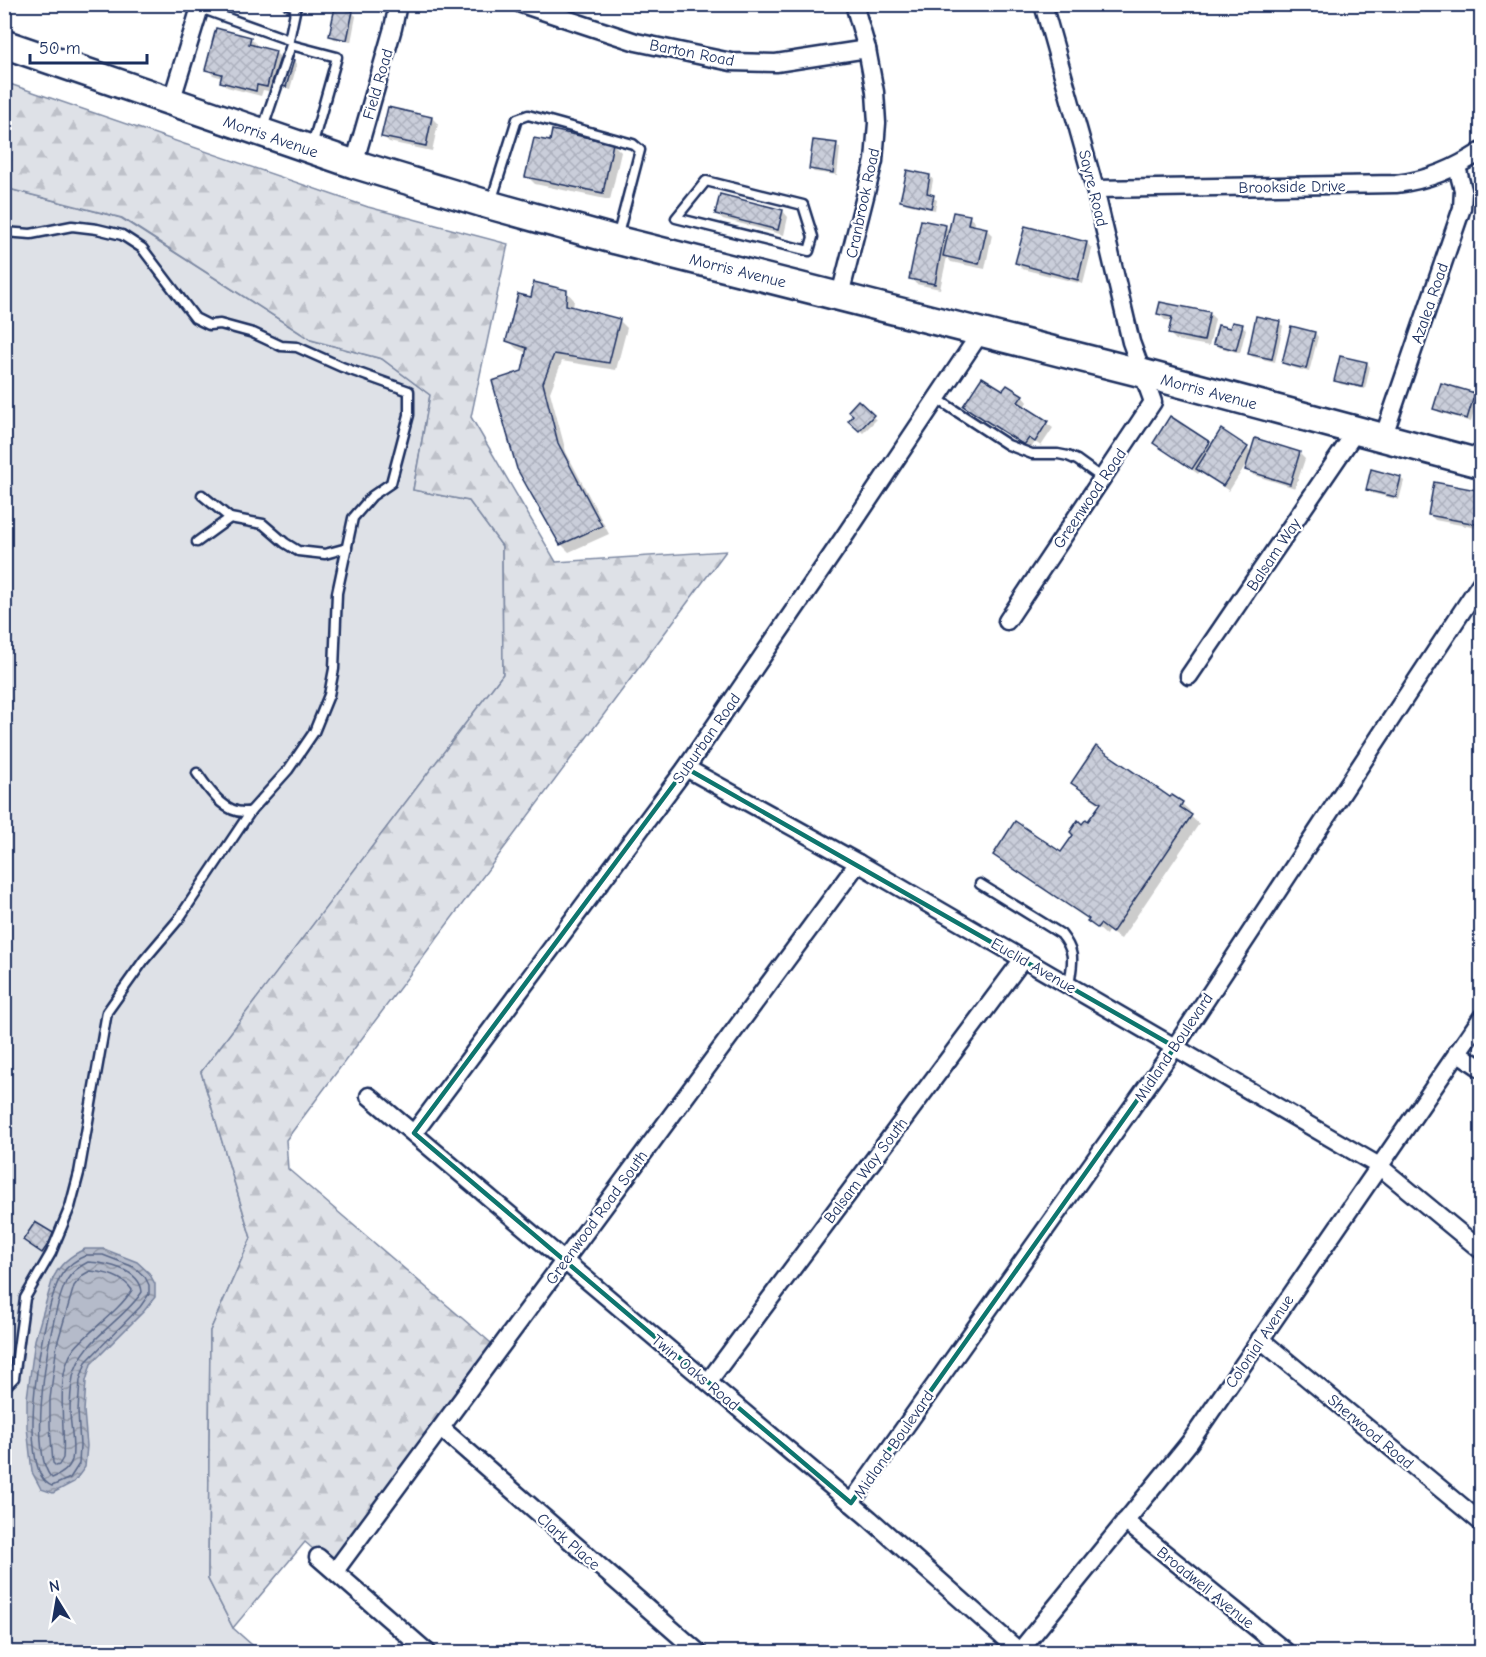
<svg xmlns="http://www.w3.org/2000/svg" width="1486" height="1657" font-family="'Comic Neue',sans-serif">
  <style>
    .green { fill: #dee1e7; stroke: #7c88a2; stroke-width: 1.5 }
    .forest { fill: url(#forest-firs); stroke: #7c88a2; stroke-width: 1.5 }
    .water { fill: url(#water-waves); stroke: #77839f; stroke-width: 1.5 }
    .shadow { fill: #0003 }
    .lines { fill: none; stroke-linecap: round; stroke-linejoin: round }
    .shore { stroke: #596789; stroke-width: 1.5 }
    .building { fill: url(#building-cross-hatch); stroke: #1b2f5e; stroke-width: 1.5 }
    .lane-casing { stroke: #1b2f5e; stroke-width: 13 }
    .street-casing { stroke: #1b2f5e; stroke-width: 21 }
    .primary-casing { stroke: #1b2f5e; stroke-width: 32 }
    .lane { stroke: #fff; stroke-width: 8 }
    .street { stroke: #fff; stroke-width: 16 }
    .primary { stroke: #fff; stroke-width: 27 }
    .marked { fill: none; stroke: #0f766e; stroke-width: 4.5; stroke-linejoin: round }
    .labels { text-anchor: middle; stroke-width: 4.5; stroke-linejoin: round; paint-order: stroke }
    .street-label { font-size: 16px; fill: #1b2f5e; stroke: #fff }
  </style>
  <defs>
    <pattern id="forest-firs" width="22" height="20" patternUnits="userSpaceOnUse" patternTransform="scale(1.5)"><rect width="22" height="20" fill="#dee1e7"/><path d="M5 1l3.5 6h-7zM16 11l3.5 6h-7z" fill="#bec1c9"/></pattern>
    <pattern id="water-waves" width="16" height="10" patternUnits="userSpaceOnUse" patternTransform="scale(1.5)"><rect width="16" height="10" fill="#b5bbca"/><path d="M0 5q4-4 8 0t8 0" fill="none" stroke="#9298a7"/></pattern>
    <pattern id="building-cross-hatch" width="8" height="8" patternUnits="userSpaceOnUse" patternTransform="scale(1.5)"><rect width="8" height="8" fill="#caceda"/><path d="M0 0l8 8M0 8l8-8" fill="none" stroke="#adb1be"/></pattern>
  </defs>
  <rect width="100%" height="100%" fill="#fff"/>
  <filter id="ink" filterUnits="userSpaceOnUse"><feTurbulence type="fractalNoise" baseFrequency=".0167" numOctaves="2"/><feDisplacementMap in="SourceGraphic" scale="12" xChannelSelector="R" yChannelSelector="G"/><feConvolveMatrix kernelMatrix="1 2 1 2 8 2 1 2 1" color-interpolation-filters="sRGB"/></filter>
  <g filter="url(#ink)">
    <polygon class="green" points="5,188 121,218 311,340 382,359 430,395 413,490 469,501 502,546 503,674 201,1072 251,1238 210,1331 208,1579 233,1628 260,1652 5,1652"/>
    <polygon class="forest" points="4,82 368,207 508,244 471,417 556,562 726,551 286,1140 288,1169 497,1348 336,1569 305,1542 233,1628 208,1579 210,1331 251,1238 201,1072 503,674 502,546 469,501 413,490 430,395 382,359 311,340 122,218 5,188"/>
    <path class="water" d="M85,1249H104L137,1262L149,1273L155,1284V1297L144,1311L91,1364L86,1381L84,1411L87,1446L85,1467L74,1482L53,1493L41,1489L32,1472L27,1427V1398L35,1340L53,1278C60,1264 71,1255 85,1249Z"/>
    <g class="shadow">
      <polygon points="352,12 356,16 351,42 334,39 331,35"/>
      <polygon points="250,38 256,44 255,47 275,52 282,59 294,61 297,65 290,89 277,86 273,92 263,90 261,96 227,87 222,82 223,78 213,75 207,69"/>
      <polygon points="432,118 438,124 432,151 389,142 383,136"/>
      <polygon points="613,144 621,152 610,200 535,184 527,176"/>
      <polygon points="836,145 840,148 837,175 814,172 810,169"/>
      <polygon points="930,176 933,180 930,196 937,200 935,210 906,204 902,201"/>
      <polygon points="783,211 788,217 784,235 723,219 717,214"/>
      <polygon points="969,217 975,222 974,227 986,229 992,235 985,269 951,262 947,257 940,289 916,284 911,278 922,222 946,227 950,231"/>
      <polygon points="1087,243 1092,249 1083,284 1022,269 1017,263"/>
      <polygon points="566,291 574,300 573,309 619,320 627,328 616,370 562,361 550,392 566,452 609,534 569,552 561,544 523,373 527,353 516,348 508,340 532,299"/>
      <polygon points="1209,313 1215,319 1209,346 1176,340 1170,334 1173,321 1165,320 1159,314"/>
      <polygon points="1279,323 1283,326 1275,362 1253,357 1249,354"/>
      <polygon points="1242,326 1246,329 1240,353 1218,347 1215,344 1232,330"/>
      <polygon points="1315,333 1318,337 1309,372 1287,366 1283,363"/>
      <polygon points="1367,363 1370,367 1365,389 1340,384 1336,380"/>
      <polygon points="1004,392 1022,396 1027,402 1024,407 1053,428 1041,446 1035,442 1030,450 970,412 965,406"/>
      <polygon points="1474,395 1478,398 1471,422 1439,412 1435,409"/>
      <polygon points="858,402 876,420 863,433 850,421 855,416"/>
      <polygon points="1155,443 1209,443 1212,446 1247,448 1252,453 1299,453 1305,459 1295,488 1253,475 1247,469 1248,461 1229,491 1200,471 1198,474"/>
      <polygon points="1400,478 1404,481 1399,500 1371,493 1368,489"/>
      <polygon points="1482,493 1482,529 1435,520 1429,514"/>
      <polygon points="1073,783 1171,799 1182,804 1190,811 1188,814 1199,824 1121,939 1108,931 1106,935 1090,921 1003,862 995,854 1062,855 1083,826 1089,823 1101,805 1081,791"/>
      <polygon points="54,1235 46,1255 29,1244"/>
    </g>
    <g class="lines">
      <g class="shore">
        <path d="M87,1255H103L134,1267L145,1277L149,1285V1294L140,1307L86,1362L80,1380L78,1411L80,1446L79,1464L70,1478L52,1486C13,1473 43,1303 62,1274C68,1265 77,1259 87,1255Z"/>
        <path d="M88,1262C106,1263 140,1269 142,1292C122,1322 81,1340 73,1377C71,1388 70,1403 70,1414C71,1429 75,1446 72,1460C69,1470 60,1475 52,1478C26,1453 50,1311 67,1280C72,1272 80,1266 88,1262Z"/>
        <path d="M90,1271C105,1272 124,1277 132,1290C117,1313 92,1328 74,1349C54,1375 66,1428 63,1458L59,1465L56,1466L53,1463L50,1426V1399L57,1344L74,1286L83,1275Z"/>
      </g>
    </g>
    <g class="building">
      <polygon points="335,7 353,11 347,40 329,36"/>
      <polygon points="216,28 251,37 249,44 276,51 267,87 257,85 256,91 220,82 222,74 205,70"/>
      <polygon points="281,55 294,60 286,87 272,83"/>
      <polygon points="388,107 432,117 426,146 381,137"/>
      <polygon points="552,130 613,143 603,193 525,177 534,138 550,141"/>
      <polygon points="813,140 837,143 833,173 809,169"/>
      <polygon points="907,170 930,175 927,193 934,195 931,208 900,201"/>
      <polygon points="720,194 783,210 778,230 715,214"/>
      <polygon points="953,212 970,215 968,224 987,228 979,264 943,256"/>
      <polygon points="921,220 946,225 935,284 909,279"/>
      <polygon points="1025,226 1087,242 1078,280 1015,263"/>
      <polygon points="534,282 567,290 566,305 620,319 609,363 554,354 543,383 558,443 602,526 560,545 517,469 492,381 522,371 527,348 506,341 518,294 531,297"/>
      <polygon points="1160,302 1210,312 1204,341 1168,334 1172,317 1157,314"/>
      <polygon points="1256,316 1280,321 1272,359 1248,354"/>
      <polygon points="1232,322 1243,324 1236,350 1213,344 1218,325 1230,328"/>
      <polygon points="1291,326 1315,332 1306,369 1282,363"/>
      <polygon points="1340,356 1367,362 1362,387 1334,381"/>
      <polygon points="982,377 1003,390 1007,385 1023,395 1018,402 1048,421 1035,442 1029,438 1024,445 963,406"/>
      <polygon points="1441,383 1475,393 1467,419 1433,409"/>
      <polygon points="858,400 874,415 859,431 848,421 853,415 848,411"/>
      <polygon points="1170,416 1210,442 1192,469 1153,443"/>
      <polygon points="1221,429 1248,447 1223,486 1196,469"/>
      <polygon points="1255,438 1300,452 1290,484 1245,470"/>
      <polygon points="1371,469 1401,477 1396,497 1366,490"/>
      <polygon points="1434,482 1482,491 1482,525 1428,515"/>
      <polygon points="1096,746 1170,797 1172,795 1183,802 1180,807 1192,815 1112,933 1100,924 1097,928 1087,921 1089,919 993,855 1015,821 1061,852 1073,835 1070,832 1078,820 1082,824 1086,819 1088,821 1101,803 1071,783"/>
      <polygon points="35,1222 55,1234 42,1253 23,1240"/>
    </g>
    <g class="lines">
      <defs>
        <g id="lane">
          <polyline points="200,8 289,40 296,7 287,4"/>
          <polyline points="263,128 291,45 337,57 312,146"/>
          <polygon points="706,181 803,205 813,237 809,251 676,218"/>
          <polyline points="491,202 517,119 528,115 633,144 640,150 617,238"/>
          <path d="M4,232L31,234L72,226L97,229L122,235L142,248L195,318L209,325L220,324L253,333L281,346L297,347L342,367L409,391V415L391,483L372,496L353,518L337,593L334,669L329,695L314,732L288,770L251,811C227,818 209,790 197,773"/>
          <polyline points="936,398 1008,445 1032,454 1058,454 1068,456 1077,460 1102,478"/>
          <polyline points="202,495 230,518 263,524 285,543 298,551 325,554 347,548"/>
          <polyline points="197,542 230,518"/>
          <path d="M980,884L1061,934C1077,954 1072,962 1069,986"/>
          <polyline points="4,1388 14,1378 25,1298 51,1253 70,1207 79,1173 107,1012 144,960 178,920 251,811"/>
        </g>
        <g id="street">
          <polyline points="521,4 636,42 731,62 776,63 867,49"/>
          <polyline points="171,102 201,4"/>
          <polyline points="354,164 393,28 398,4"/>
          <path d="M1095,189L1396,184C1429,180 1454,169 1482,151"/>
          <polyline points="840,295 874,161 877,123 875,92 867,49 854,4"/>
          <polyline points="1383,438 1462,208 1463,190 1457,167"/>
          <polyline points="1007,621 1153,402 1131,342 1095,189 1043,4"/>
          <polyline points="1189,676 1356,431"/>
          <polyline points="686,768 858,863 1379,1166 1482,1251"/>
          <polyline points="1457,1052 1482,1069"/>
          <polyline points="369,1096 870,1519 1020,1652"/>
          <polyline points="414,1133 686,768 842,540 981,332"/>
          <polyline points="1260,1339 1482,1523"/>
          <polyline points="708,1382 1023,959"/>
          <polyline points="441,1428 698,1652"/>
          <polyline points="851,1503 1175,1047 1482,581"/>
          <polyline points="1125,1521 1286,1652"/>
          <polyline points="318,1557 427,1652"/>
          <polyline points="335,1571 858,863"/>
          <polyline points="1019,1652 1190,1442 1482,1017"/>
        </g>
        <polyline id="primary" points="4,44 354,164 490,205 616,240 1142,373 1482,464"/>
      </defs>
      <use href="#lane" class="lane-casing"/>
      <use href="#street" class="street-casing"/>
      <use href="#primary" class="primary-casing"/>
      <use href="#lane" class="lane"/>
      <use href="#street" class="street"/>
      <use href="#primary" class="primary"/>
    </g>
  </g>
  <path class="marked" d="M686,768L1175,1047L851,1503L414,1133Z"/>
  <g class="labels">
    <g class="street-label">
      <text transform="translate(692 52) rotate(11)" y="6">Barton Road</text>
      <text transform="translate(377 84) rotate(-74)" y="6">Field Road</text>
      <text transform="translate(271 136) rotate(19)" y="6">Morris Avenue</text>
      <text transform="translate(1292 186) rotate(-1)" y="6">Brookside Drive</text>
      <text transform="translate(1094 188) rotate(76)" y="6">Sayre Road</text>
      <text transform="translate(862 203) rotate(-78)" y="6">Cranbrook Road</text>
      <text transform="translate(738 270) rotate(14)" y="6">Morris Avenue</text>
      <text transform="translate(1429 303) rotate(-71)" y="6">Azalea Road</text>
      <text transform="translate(1209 391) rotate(15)" y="6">Morris Avenue</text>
      <text transform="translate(1089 498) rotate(-56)" y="6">Greenwood Road</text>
      <text transform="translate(1273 554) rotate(-56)" y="6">Balsam Way</text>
      <text transform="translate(706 738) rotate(-55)" y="6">Suburban Road</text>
      <text transform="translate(1034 965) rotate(30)" y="6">Euclid Avenue</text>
      <text transform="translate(1173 1047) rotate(-56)" y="6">Midland Boulevard</text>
      <text transform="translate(865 1170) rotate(-53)" y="6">Balsam Way South</text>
      <text transform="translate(596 1217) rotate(-54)" y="6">Greenwood Road South</text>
      <text transform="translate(1259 1341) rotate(-56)" y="6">Colonial Avenue</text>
      <text transform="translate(696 1372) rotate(40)" y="6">Twin Oaks Road</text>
      <text transform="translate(1371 1431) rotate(40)" y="6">Sherwood Road</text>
      <text transform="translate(893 1444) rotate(-55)" y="6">Midland Boulevard</text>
      <text transform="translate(569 1541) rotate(41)" y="6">Clark Place</text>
      <text transform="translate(1206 1587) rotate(39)" y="6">Broadwell Avenue</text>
    </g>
  </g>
  <rect width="1486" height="1657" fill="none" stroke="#fff" stroke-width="24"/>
  <rect x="12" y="12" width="1462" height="1633" fill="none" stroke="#1b2f5e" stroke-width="2" filter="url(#ink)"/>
  <g transform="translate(57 1600) rotate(349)" stroke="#ffffff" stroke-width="4.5" paint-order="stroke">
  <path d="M0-4.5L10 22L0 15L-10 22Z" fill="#1b2f5e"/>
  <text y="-9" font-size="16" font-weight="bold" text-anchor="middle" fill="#1b2f5e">N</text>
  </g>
  <path d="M30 54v9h117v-9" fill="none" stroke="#1b2f5e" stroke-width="3"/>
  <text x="39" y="54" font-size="18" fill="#1b2f5e" stroke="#ffffff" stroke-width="4.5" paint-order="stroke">50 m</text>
</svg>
